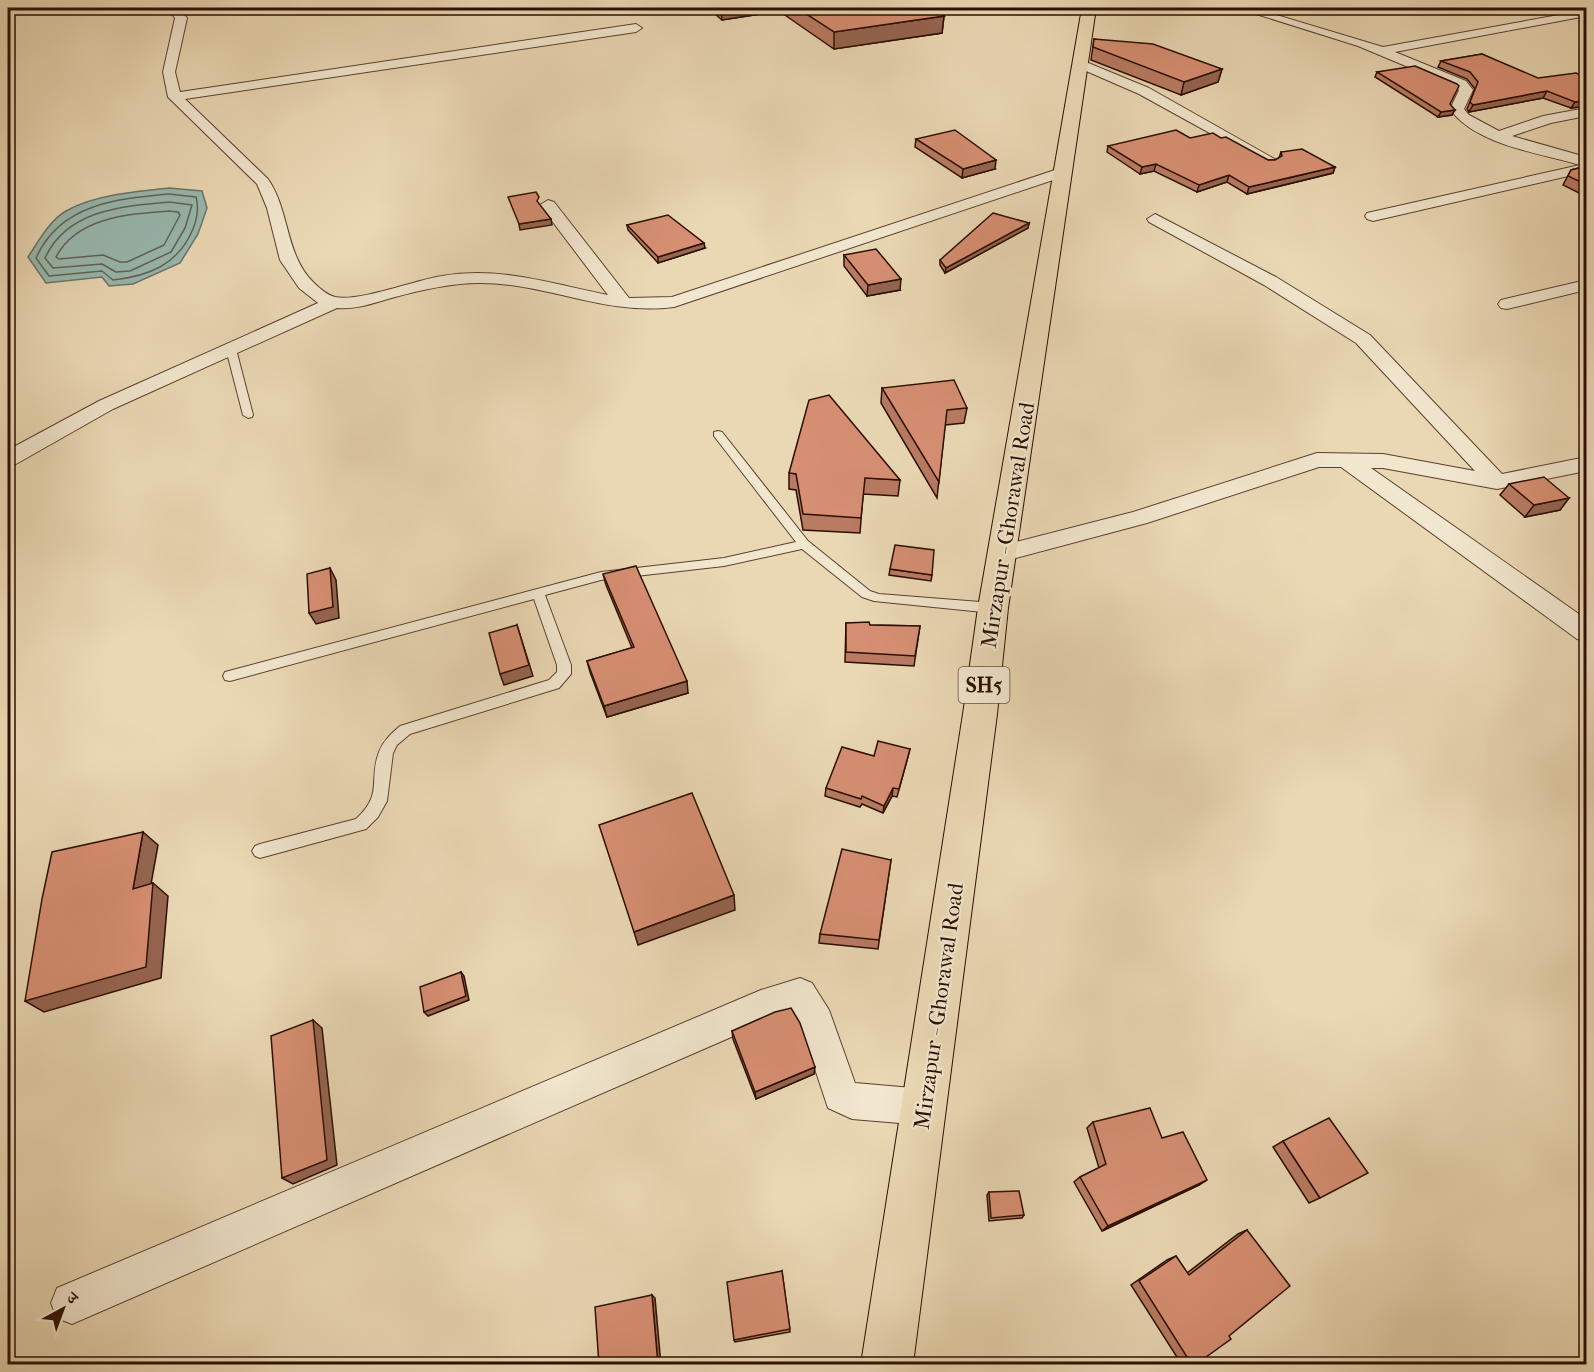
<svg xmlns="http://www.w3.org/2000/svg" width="1594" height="1372" font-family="'IM FELL French Canon','Noto Serif Devanagari',serif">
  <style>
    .water { fill: #98b9af; stroke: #6c756a; stroke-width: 1.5 }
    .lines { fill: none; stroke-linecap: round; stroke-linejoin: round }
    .shore { stroke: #626458; stroke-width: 1.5 }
    .lane-casing { stroke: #5b402e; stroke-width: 2 }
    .street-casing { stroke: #5b402e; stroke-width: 2 }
    .primary-casing { stroke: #2b0e02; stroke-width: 2 }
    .lane { fill: #f1e6ce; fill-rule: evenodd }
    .street { fill: #f1e6ce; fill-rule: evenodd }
    .primary { fill: #ead8b4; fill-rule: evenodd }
    .wall { fill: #b97b63; stroke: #2b0e02; stroke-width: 1.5 }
    .shaded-wall { fill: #966450; stroke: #2b0e02; stroke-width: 1.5 }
    .building { fill: #d78f73; stroke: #2b0e02; stroke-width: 1.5 }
    .labels { text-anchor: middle; stroke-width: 4.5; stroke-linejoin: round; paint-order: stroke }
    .shield { fill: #f1e6ce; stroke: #664f3f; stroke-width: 1.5 }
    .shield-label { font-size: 21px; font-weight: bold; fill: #2b0e02 }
    .street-label { font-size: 22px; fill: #2b0e02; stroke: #f1e6ce }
  </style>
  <rect width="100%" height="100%" fill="#ead8b4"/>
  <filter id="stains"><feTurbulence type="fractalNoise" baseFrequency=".00333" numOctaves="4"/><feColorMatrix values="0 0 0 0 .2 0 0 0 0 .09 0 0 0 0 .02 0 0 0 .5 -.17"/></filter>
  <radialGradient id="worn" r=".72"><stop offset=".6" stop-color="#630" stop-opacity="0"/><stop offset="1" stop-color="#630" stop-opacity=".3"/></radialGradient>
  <path class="water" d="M169,188L202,191L207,208L198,234L180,263L133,284L109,286L102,277L46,283L28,257C38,242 50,220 66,211C94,195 138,191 169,188Z"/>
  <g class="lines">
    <g class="shore">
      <path d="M169,194L196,197C199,208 197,219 193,229C178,265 149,276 113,280L102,271L49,276L36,258C60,204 116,199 169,194Z"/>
      <path d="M169,202L192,205L185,228L171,252L130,271L116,272L102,264L53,268L45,258C67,210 122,206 169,202Z"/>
      <path d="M169,211L178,212L180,215L164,245L127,262H120L103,255L59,259L56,257C77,217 128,214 169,211Z"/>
    </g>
    <defs>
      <g id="lane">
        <polygon points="231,346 236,349 253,415 252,417 248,418 243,415 226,349"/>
        <path d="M718,431L722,432L808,541L870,591L879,594L993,603L999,608L997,611L993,613L874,601L862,597L802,549L724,566L601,580L545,595L571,665V674L559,688L410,734L397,745L393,753L387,801L378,817L366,829L260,858L255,856L252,851L255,846L260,844L356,819C384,793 368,781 379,752C383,741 391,734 400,726L549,680L557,672V665L534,599L230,681L225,680L223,676L225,672L601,572L724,558L796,542L714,436V432Z"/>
      </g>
      <g id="street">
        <path d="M167,8H179L187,18L175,72L180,92L636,24L642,28L636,32L185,99L268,179C290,211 285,254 313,282C319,288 327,295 335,297C360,302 415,280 442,276C500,266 552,284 608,295L540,205L548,200L554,202L629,298L672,297L1058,169H1068L1071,172L1068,175L674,307C604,316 548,283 480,283C451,283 422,290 395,297C376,302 357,310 337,308L113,409L16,464L8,466V450L99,401L318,303L299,288L280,260L267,208L257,184L168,97L163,72L175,18Z"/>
        <path d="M1237,8H1253L1383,47L1586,10V16L1395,52L1466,81L1473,90L1464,109L1469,115L1499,131L1543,116L1586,108V116L1551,123L1512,136L1586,157V172L1373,221L1367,219L1365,216L1367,213L1580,165C1540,153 1475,145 1450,109L1459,90L1456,87L1358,46Z"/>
        <polygon points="1081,60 1149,88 1278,161 1271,165 1266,164 1139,94 1077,67 1075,64"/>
        <polygon points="1155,214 1276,277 1370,335 1502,474 1586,457 1586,471 1497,489 1383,468 1371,468 1586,619 1586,641 1577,639 1341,467 1319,467 1147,523 1001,562 993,560 989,554 993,548 1133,512 1317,453 1383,454 1475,471 1356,343 1264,285 1149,222 1147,219"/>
        <polygon points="1586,280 1586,290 1507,309 1501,308 1498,304 1501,300"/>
        <polygon points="800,978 812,983 829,1010 855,1083 924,1089 937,1094 942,1107 937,1120 924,1125 852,1119 828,1108 802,1030 792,1014 775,1018 72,1324 57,1318 51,1303 57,1288 761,990"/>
      </g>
      <polygon id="primary" points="1082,8 1096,8 1008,608 997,714 913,1364 861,1364 963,714 978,608"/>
    </defs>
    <use href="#lane" class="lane-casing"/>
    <use href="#street" class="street-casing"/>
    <use href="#primary" class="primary-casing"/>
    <use href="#lane" class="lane"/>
    <use href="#street" class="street"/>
    <use href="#primary" class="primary"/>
  </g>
  <g class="wall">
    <polygon points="708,8 930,8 944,16 942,33 834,49 779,11 722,20"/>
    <polygon points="1174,8 1214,8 1190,13"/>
    <polygon points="1094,39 1222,69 1218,82 1181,95 1091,60"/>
    <polygon points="1482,54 1587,106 1571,108 1543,98 1469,112 1467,109 1475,89 1467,79 1438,67 1441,61"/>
    <polygon points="1377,72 1450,104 1452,115 1438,117 1375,77"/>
    <polygon points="1190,138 1221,138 1268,160 1275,160 1279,158 1281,152 1335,167 1333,173 1247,194 1227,182 1197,192 1154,171 1140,174 1107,152 1108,146"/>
    <polygon points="916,139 995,169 962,178 915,147"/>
    <polygon points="1587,166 1587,197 1563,185 1571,170"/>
    <polygon points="1029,223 1028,228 945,273 940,265 940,260"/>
    <polygon points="627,225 705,248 658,263 628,230"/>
    <polygon points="844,255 900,290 867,296 844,266"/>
    <polygon points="882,388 967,408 964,423 945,425 937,498 881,403"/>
    <polygon points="789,473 900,480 898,496 863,494 860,533 803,530 796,490 789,489"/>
    <polygon points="1509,484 1569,498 1560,510 1525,517 1500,495"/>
    <polygon points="890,569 932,575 931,581 889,575"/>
    <polygon points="603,574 688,693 607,717 590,672 587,661 632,648 606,585"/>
    <polygon points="846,623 870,625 920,626 914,666 845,662"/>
    <polygon points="910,749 908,757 897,797 892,796 883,813 862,804 860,807 825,796 826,788 874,756"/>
    <polygon points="891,860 878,949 819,943 820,934"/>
    <polygon points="732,1031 814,1074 756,1099 733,1039"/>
    <polygon points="1093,1122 1199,1185 1102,1231 1074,1182 1080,1177 1099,1168 1087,1128"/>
    <polygon points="1283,1141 1320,1198 1309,1203 1273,1147"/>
    <polygon points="989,1192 1024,1215 1022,1218 989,1221 987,1195"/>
    <polygon points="1247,1230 1195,1365 1182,1365 1131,1285 1167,1260 1176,1256 1187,1273 1238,1234"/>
    <polygon points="782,1271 790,1332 735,1342 734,1340"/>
  </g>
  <g class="shaded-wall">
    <polygon points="721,8 779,8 779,11 722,20"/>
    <polygon points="1192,8 1214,8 1190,13"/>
    <polygon points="944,16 942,33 834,49 834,32"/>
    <polygon points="1222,69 1218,82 1181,95 1184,82"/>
    <polygon points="1547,91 1543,98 1469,112 1473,105"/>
    <polygon points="1587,100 1587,106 1571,108 1575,102"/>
    <polygon points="1455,110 1452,115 1438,117 1441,112"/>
    <polygon points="996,160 995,169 962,178 963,169"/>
    <polygon points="1156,164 1154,171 1140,174 1142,167"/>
    <polygon points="1335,167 1333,173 1247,194 1249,187"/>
    <polygon points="1229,175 1227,182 1197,192 1199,185"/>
    <polygon points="551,219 552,225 520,230 519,224"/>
    <polygon points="1029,223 1028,228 945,273 946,268"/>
    <polygon points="704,243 705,248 658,263 658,257"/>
    <polygon points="901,279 900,290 867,296 868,285"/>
    <polygon points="1569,498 1560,510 1525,517 1534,505"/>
    <polygon points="330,568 336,580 339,618 316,624 309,613"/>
    <polygon points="517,625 533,676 504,685 500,674"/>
    <polygon points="687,681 688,693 607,717 604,706"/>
    <polygon points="893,788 892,796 883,813 884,806"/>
    <polygon points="143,832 158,845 148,901 133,889"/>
    <polygon points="153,883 168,896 161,978 44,1012 25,1001"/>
    <polygon points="734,895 735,910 638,945 634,932"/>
    <polygon points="461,972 464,976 469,1000 428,1016 424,1012"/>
    <polygon points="313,1020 322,1028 337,1165 293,1184 282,1178"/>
    <polygon points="815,1067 814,1074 756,1099 755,1092"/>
    <polygon points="1207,1180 1199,1185 1102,1231 1108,1226"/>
    <polygon points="652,1295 655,1298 661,1365 658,1365"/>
    <polygon points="8,1347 10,1347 8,1362"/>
  </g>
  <g class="building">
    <polygon points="797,8 930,8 944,16 834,32"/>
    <polygon points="1094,39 1153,44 1222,69 1184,82 1093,47"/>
    <polygon points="1482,54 1538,78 1576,73 1587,78 1587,100 1575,102 1547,91 1473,105 1470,102 1478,82 1470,72 1441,61"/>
    <polygon points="1415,66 1457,84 1459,86 1450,104 1455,110 1441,112 1377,72"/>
    <polygon points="955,130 996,160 963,169 916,139"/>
    <polygon points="1176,130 1190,138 1213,133 1221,138 1226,137 1268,160 1275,160 1282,156 1281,152 1302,149 1335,167 1249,187 1229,175 1199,185 1156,164 1142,167 1108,146"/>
    <polygon points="1587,166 1587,185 1568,176 1571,170"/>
    <polygon points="536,192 539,197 537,201 551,219 519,224 508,197"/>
    <polygon points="993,213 1029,223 946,268 940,260"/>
    <polygon points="668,215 704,243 658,257 627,225"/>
    <polygon points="876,249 901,279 868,285 844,255"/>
    <polygon points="954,380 967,408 947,410 939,482 882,388"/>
    <polygon points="829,395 900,480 865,478 861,518 803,514 796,474 789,473 809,400"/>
    <polygon points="1544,477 1569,498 1534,505 1509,484"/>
    <polygon points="895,545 934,550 932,575 890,569"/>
    <polygon points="636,566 687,681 604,706 587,661 634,647 603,574"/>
    <polygon points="330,568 333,607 309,613 307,574"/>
    <polygon points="869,622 870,625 920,626 915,656 846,652 846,623"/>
    <polygon points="517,625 529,665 500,674 489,633"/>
    <polygon points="878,741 910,749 899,789 893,788 884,806 862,796 861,799 826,788 842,747 874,756"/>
    <polygon points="692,793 734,895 634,932 599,825"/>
    <polygon points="143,832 133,889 153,883 146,967 25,1001 42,899 52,852"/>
    <polygon points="842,849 891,860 879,940 820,934"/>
    <polygon points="461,972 466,996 424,1012 420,987"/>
    <polygon points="791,1008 800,1023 815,1067 755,1092 732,1031 775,1012"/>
    <polygon points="313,1020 327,1160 282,1178 271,1036"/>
    <polygon points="1150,1108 1162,1138 1183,1132 1207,1180 1108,1226 1080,1177 1106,1164 1093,1122"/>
    <polygon points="1329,1118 1368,1173 1320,1198 1283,1141"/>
    <polygon points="1019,1191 1024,1215 991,1218 989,1192"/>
    <polygon points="1247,1230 1290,1286 1229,1336 1231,1339 1195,1365 1192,1365 1139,1281 1176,1256 1189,1275"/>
    <polygon points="782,1271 790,1329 734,1340 727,1282"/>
    <polygon points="652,1295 658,1365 599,1365 595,1307"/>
  </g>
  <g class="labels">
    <rect class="shield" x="958.5" y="667" width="51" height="36" rx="4.5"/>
    <g class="shield-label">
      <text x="984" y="692">SH5</text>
    </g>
    <g class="street-label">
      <text transform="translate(1007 525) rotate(-81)" y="8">Mirzapur - Ghorawal Road</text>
      <text transform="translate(938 1006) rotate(-82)" y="8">Mirzapur - Ghorawal Road</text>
    </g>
  </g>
  <rect width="1594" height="1372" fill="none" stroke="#ead8b4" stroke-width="30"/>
  <rect x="9" y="9" width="1576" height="1354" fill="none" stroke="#2b0e02" stroke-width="3"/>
  <rect x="15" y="15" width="1564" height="1342" fill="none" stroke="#2b0e02" stroke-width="1.5"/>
  <g transform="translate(63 1309) rotate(41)" stroke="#f1e6ce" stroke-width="4.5" paint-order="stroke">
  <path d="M0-4.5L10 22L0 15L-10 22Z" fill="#2b0e02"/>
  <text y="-9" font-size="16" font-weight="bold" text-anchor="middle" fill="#2b0e02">उ</text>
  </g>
  <rect width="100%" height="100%" filter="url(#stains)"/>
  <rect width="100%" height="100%" fill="url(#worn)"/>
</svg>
